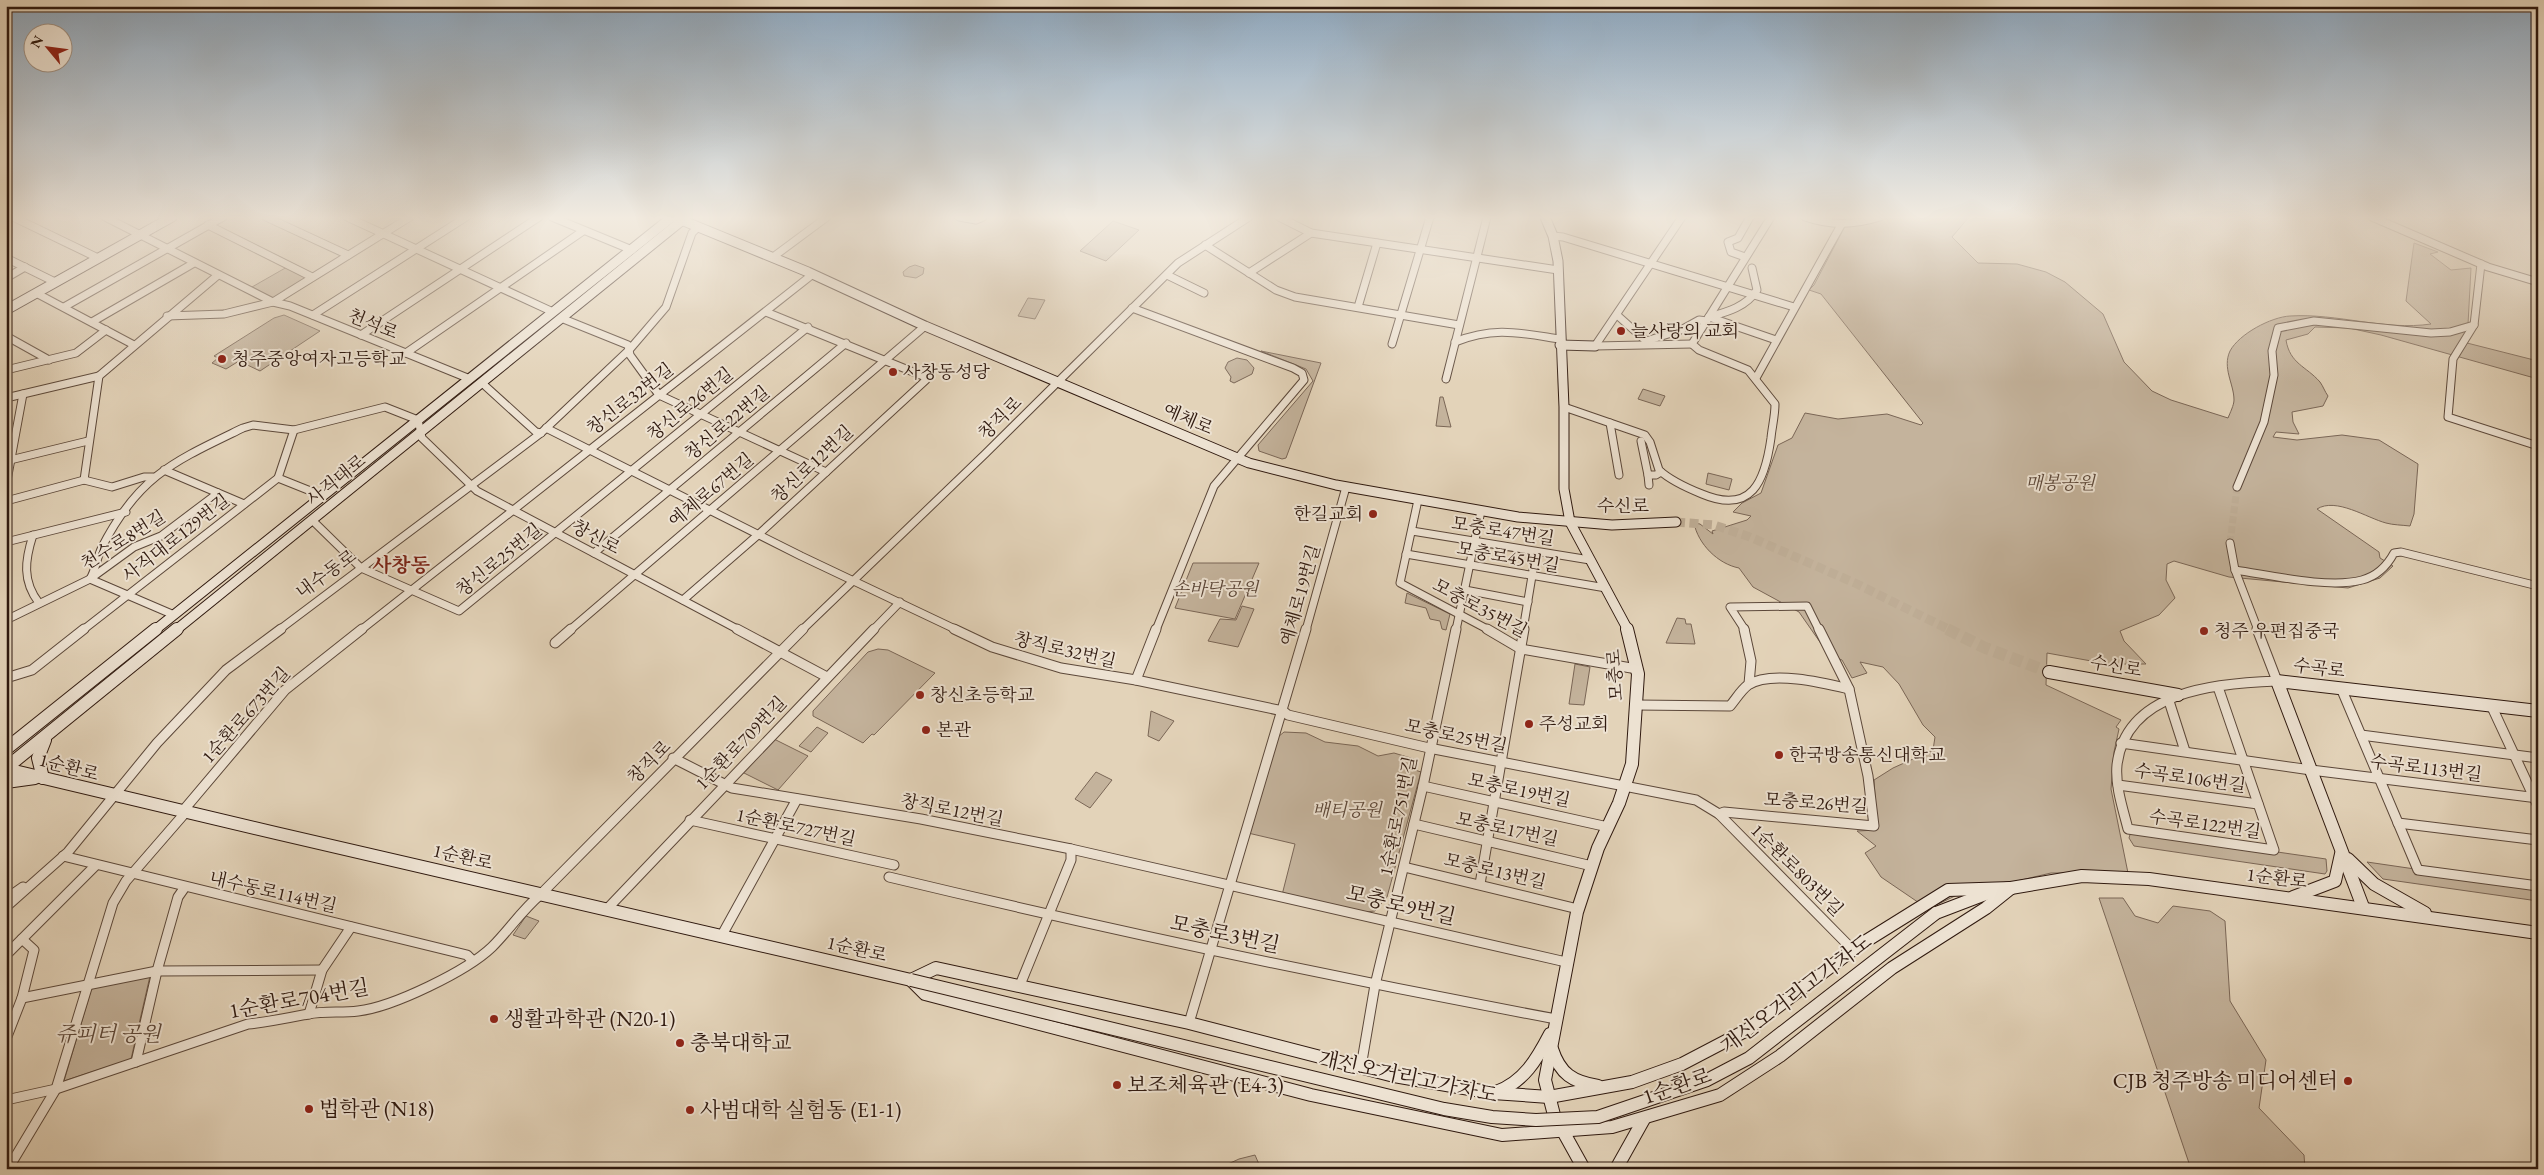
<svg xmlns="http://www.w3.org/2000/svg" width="2544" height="1175" font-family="'EB Garamond','Noto Serif KR',serif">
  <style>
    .green { fill: #c4b39c; stroke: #7a6656 }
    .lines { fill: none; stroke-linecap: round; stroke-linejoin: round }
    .street-tunnel { stroke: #bfae97; stroke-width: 7; stroke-dasharray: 7 3; stroke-linecap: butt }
    .secondary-tunnel-far1 { stroke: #bfae97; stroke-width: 9; stroke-dasharray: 9 4.5; stroke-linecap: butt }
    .secondary-tunnel { stroke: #bfae97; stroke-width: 12; stroke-dasharray: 12 5.5; stroke-linecap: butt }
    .street-far1-casing { stroke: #5c483a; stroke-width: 9 }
    .street-casing { stroke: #5c483a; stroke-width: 11 }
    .secondary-far1-casing { stroke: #2f190f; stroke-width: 11 }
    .secondary-casing { stroke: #2f190f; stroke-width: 14 }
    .street-far1 { stroke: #ede2d2; stroke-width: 7 }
    .street { stroke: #ede2d2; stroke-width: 9 }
    .secondary-far1 { stroke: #ede2d2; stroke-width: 9 }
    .secondary { stroke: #ede2d2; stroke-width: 12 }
    .secondary-bridge-casing { stroke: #2f190f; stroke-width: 14; stroke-linecap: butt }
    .secondary-bridge { stroke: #ede2d2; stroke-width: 12 }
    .poi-dot { fill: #8f2418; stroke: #ede2d2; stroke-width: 2 }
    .labels { text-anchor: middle; stroke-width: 4; stroke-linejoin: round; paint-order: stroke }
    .street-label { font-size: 18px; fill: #2f190f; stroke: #ede2d2 }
    .poi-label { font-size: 18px; fill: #2f190f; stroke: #ede2d2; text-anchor: start }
    .park-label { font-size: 18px; font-style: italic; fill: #5c4739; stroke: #ede2d2 }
    .quarter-label { font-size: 20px; font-weight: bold; fill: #7a1f14; stroke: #ede2d2 }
    .near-street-label { font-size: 21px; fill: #2f190f; stroke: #ede2d2 }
    .near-poi-label { font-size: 21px; fill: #2f190f; stroke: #ede2d2; text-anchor: start }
    .near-park-label { font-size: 21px; font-style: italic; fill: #5c4739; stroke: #ede2d2 }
  </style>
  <rect width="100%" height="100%" fill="#e3d3b9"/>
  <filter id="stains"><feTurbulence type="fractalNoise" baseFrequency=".004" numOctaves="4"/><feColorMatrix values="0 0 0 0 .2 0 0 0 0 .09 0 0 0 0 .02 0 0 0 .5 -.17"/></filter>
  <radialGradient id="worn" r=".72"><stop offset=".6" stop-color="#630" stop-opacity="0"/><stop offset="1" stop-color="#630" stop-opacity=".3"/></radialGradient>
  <g class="green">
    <path d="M1850,217H1969L1952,237L1978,263L2017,264L2046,272L2065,282L2103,314L2124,362L2152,391L2171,400L2228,418C2230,413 2234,405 2234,400C2234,384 2222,368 2230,351C2239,334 2271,317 2290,316C2338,313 2384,331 2431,324L2406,301L2414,243L2438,252L2430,254L2451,270L2471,268L2467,343L2538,361V379L2381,335L2349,328L2315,327L2308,334L2286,340C2290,364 2306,366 2320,382C2323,386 2325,392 2328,396L2323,406L2292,412L2293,422L2299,434L2276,432L2273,437L2297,440L2342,435L2379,440L2418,464L2414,514L2410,526C2402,525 2393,525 2386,523C2367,518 2336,497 2317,509L2379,552L2380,558L2393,566L2380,578L2348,588L2229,577L2174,561L2167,564L2166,580L2175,598L2159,615L2120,631L2124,641L2146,664H2108L2047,653L2046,685L2121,720L2116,727L2119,729L2114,752L2111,789L2128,873H2051L1957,895L1928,909L1881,877L1865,853L1876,846L1857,831L1877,830L1874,780L1893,768L1933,750L1935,737L1923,725L1899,684L1883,667L1860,662L1867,673L1852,678L1842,660L1829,655L1799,612L1753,587L1739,568C1718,564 1698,544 1694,523L1700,524L1713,534L1712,531L1747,520L1751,516L1733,512L1742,503L1761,493L1778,445L1792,438L1805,413L1838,419L1887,414L1921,425L1923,423L1821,294L1809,290L1814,285Z"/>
    <polygon points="1113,221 1139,230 1106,261 1080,251"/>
    <polygon points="915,265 924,268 923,274 916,278 904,276 903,272 909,267"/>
    <polygon points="287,267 305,276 306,279 273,298 252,287"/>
    <polygon points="1028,298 1045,300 1035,319 1018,316"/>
    <polygon points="284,315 320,331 260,371 239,361 226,369 212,363 218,358 214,356 274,318"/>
    <polygon points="1261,351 1321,363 1286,458 1282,459 1259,451 1258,445 1313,381 1306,369"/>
    <polygon points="1237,358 1247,360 1254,368 1252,374 1234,383 1230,381 1231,377 1225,368 1228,362"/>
    <polygon points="1643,389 1665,396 1660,406 1638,399"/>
    <polygon points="1440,397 1443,397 1451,427 1436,426"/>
    <polygon points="1708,473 1732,479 1729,490 1706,484"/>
    <polygon points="1193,563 1259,563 1235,619 1175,608"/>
    <polygon points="1407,593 1450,614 1446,630 1442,629 1440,621 1430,619 1426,608 1405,603"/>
    <polygon points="1242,606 1254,609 1238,647 1208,641 1220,619 1236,620"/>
    <polygon points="1677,618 1685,619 1686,624 1691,624 1695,644 1666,643"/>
    <polygon points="878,649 888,650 935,673 874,735 872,734 863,743 813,716 813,711 868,652"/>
    <polygon points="1575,664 1590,667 1584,705 1569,704"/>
    <polygon points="1151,711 1174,721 1159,741 1148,736"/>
    <polygon points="817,727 828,733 811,752 799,746"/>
    <polygon points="1284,732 1306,733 1325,742 1358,746 1378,756 1394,753 1414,759 1412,769 1421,772 1387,897 1375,911 1365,912 1282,895 1295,844 1248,833 1278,737"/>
    <polygon points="772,738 808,756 778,790 742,772"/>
    <polygon points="1096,772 1112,780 1090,808 1075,799"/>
    <polygon points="2131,831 2326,859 2327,871 2325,874 2134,846 2129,838"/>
    <polygon points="2367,862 2538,887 2538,901 2383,879"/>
    <polygon points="2099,898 2123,898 2135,916 2158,923 2173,906 2210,911 2225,921 2230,1001 2266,1060 2259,1108 2304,1155 2305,1169 2191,1169"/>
    <polygon points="526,916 539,921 525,939 513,935"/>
    <polygon points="150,976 131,1059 64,1081 92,987"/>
    <polygon points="1255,1155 1261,1169 1217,1169 1239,1159"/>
  </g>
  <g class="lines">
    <polyline class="street-tunnel" points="2230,543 2237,487"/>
    <polyline class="secondary-tunnel-far1" points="1676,522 1714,525 1750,537 1857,584 1950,630"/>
    <polyline class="secondary-tunnel" points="1947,629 1983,647 2049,672"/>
    <defs>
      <g id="street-far1">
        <polyline points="13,217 98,258"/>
        <polyline points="105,217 273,302 290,306 470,379"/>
        <polyline points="266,217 348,255"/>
        <polyline points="347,217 553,312"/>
        <polyline points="552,217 632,250"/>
        <polyline points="959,217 976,220 983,217"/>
        <polyline points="1279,217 1311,233 1558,270"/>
        <path d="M1805,217C1831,226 1854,225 1880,217"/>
        <polyline points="2372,217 2488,267 2538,282"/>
        <polyline points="208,225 312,277"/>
        <polyline points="1553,236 1563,237 1794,307"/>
        <polyline points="1205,245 1276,290 1295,297 1459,325"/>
        <polyline points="773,257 827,217"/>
        <polyline points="1745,257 1731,252 1728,242 1738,238 1750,217"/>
        <polyline points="6,258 55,282"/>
        <polyline points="2481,264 2474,325 2453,359 2448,417 2538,446"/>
        <polyline points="1249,273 1311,233"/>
        <polyline points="1167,275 1204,293"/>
        <polyline points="6,278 25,267"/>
        <polyline points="36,293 134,345"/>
        <polyline points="64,307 223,217"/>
        <polyline points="1358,307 1377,243"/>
        <polyline points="1132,308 1293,368 1302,373 1304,380 1214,486 1156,630"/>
        <polyline points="313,315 466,217"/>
        <polyline points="1617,315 1646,341 1681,330 1699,320 1707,321"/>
        <polyline points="167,316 224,314 273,302 410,217"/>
        <path d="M1709,317C1727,312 1746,307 1757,290L1752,268"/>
        <polyline points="1709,317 1776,340"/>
        <polyline points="561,318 628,345 630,355 659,395 826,472"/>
        <polyline points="92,322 194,263"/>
        <polyline points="361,335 539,217"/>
        <polyline points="6,336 49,360"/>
        <path d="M1455,342C1494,326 1520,333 1560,339"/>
        <polyline points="1392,344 1430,217"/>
        <polyline points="1595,346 1682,217"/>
        <polyline points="1595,346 1692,344"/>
        <polyline points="406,353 583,231"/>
        <polyline points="6,370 76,353 106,330"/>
        <polyline points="1756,378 1841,225"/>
        <polyline points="1446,379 1487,217"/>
        <polyline points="482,383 536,432 541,433"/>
        <polyline points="6,398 99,376"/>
        <path d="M1564,407L1645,435L1650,442L1659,470C1671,481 1687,488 1702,494C1752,515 1765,481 1771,438C1772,427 1775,416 1775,404L1748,370L1699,350L1692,344L1771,217"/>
        <polyline points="1610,423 1619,475"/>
        <polyline points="546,428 801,556 957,630"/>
        <polyline points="294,430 278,478 323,496"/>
        <polyline points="1641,441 1648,475"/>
        <polyline points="6,461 88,441"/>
        <polyline points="164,470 244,504"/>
        <polyline points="84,480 99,376 218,275"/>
        <polyline points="1649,485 1648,475 1656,475 1661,472"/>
        <polyline points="6,486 23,394"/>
        <polyline points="2237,487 2264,422 2274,375 2272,351 2278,328 2314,321 2431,333 2450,332 2474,325"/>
        <polyline points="1418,500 1400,583 1489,630"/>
        <polyline points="6,501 84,480 112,487 144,477 153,477"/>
        <polyline points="312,520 361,568 459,611 808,327"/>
        <polyline points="1412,531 1590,560"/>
        <path d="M33,535C25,560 22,581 39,603"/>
        <polyline points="6,542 126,512"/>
        <polyline points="2230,543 2235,570 2258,630"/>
        <polyline points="594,553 846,343"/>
        <polyline points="1406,554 1606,588"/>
        <path d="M2235,570C2270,575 2329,589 2362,580C2377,576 2387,566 2394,553L2401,552L2538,586"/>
        <polyline points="1465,590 1528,602"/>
        <polyline points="683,600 759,534 926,380 923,376 766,312"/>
        <path d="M174,615L90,579C96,569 97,557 102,547C139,475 175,461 243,428L253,425L294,430L385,407L418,420L422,438L477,491L739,630"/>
        <polyline points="6,620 90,579 134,547 161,536 218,493"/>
        <polyline points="83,630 278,478"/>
        <polyline points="279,630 541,433 630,349 666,307 692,233 698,227"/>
        <polyline points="361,630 813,274"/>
        <polyline points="570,630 925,326"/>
        <polyline points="802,630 985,454 1178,263 1249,217"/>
        <polyline points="873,630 900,602"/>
        <polyline points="1306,630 1346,487"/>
        <polyline points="1456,630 1481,511"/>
        <polyline points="1523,630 1536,552"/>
        <polyline points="1745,630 1730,607 1807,606 1819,630"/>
      </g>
      <g id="street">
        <polyline points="737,629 827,677"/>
        <polyline points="954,629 992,647 1061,668 1136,680 1283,711 1288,715 1429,748 1696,800 1719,814 1724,812 1874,826 1868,776 1849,689 1819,629"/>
        <polyline points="1487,629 1521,649 1637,669"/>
        <polyline points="1744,629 1751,661 1749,684"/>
        <polyline points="555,643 571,629"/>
        <polyline points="6,678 32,670 84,629"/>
        <polyline points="1136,680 1156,629"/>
        <path d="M2218,687L2274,850L2128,829C2123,809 2115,786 2117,765C2126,690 2218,683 2277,681L2257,629"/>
        <polyline points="2341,688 2418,870 2538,886"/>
        <polyline points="2168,698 2185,751"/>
        <path d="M1637,705L1730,706C1736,699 1741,690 1748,685C1771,670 1824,683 1849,689"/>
        <polyline points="2491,705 2538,806"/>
        <polyline points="2361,735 2538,758"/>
        <polyline points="2121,743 2311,770 2538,798"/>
        <polyline points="673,758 732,788 921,819 1071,849 1566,962"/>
        <polyline points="2118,785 2258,804"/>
        <polyline points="1423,786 1608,827"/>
        <polyline points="182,812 285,690 362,629"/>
        <polyline points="1719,814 1853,950"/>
        <polyline points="690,820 894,865"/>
        <polyline points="2398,823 2538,840"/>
        <polyline points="1414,824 1592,866"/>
        <polyline points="63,856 467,955 473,961"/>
        <polyline points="1404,867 1578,909"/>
        <path d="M889,877C1110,930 1332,977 1556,1019"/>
        <polyline points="1480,884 1524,629"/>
        <polyline points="6,899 23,887"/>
        <polyline points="6,907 68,852 157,743 226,670 281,629"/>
        <polyline points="607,909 874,629"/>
        <polyline points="722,935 797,799"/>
        <polyline points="6,955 96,865"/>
        <polyline points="1020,985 1071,860 1071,849"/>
        <polyline points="22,998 157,971 322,970"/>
        <polyline points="309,1014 322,970 351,927"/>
        <polyline points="1189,1023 1306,629"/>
        <polyline points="6,1039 22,998 34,950 22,939"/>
        <polyline points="136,1062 157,971 178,897 185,887"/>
        <polyline points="1361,1067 1375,985 1423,786 1456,629"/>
        <path d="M6,1100L56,1089L248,1024C269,1022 288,1018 308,1014C325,1011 342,1013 358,1011C393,1007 467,971 492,947C509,930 522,910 541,894L803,629"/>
        <polyline points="8,1169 56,1089 113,903 126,881 185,813"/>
      </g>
      <g id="secondary-far1">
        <polyline points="674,217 808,272 925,326 1249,463 1336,485 1518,517 1612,525 1676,522"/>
        <polyline points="1545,217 1553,236 1558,261 1564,407 1564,489 1570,522 1628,630"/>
        <polyline points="6,310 172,217"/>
        <polyline points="1560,345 1595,346"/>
        <polyline points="155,630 672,217"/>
        <polyline points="176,630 685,218"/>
      </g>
      <g id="secondary">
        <polyline points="2049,672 2178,695"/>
        <polyline points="6,749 156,629"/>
        <polyline points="6,768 177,629"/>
        <path d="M6,769C307,842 609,909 911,980"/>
        <polyline points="43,778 38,758 45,740"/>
        <polyline points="6,782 35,778"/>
        <polyline points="2348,859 2374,884 2425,913"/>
        <polyline points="2005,889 2082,876 2149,879 2538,933"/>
        <polyline points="2293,897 2335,881 2341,854"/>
        <polyline points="2363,907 2277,681 2538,711"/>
        <polyline points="1936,913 1991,892"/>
        <polyline points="911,980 925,994 1311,1095 1502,1135 1612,1127 1720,1095 1780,1056 1892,968 1986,908 2011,888"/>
        <polyline points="911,980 936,968 1189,1023 1394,1076 1493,1093 1549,1097 1632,1082 1682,1064 1747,1030 1858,946 1948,890 2011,888"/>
        <path d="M1552,1049C1560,1074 1573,1082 1598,1086"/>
        <path d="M1496,1092C1524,1082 1537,1059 1550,1034"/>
        <polyline points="1584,1169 1554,1115 1545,1080 1577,912 1598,848 1619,803 1632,764 1638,674 1627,629"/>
        <polyline points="1616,1169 1644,1119"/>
      </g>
    </defs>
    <use href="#street-far1" class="street-far1-casing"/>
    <use href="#street" class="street-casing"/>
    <use href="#secondary-far1" class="secondary-far1-casing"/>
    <use href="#secondary" class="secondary-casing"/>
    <use href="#street-far1" class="street-far1"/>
    <use href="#street" class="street"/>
    <use href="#secondary-far1" class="secondary-far1"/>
    <use href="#secondary" class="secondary"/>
    <defs>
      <polyline id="secondary-bridge" points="911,980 1444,1109 1492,1117 1536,1120 1598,1117 1707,1080 1749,1058 1936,913"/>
    </defs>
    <use href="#secondary-bridge" class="secondary-bridge-casing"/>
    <use href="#secondary-bridge" class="secondary-bridge"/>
  </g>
  <linearGradient id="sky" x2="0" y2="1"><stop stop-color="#8da7be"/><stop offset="0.57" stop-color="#f2ebe0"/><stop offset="1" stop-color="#f2ebe0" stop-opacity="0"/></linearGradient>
  <rect width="2544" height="382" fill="url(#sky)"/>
  <g class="poi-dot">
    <circle cx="1621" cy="331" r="5"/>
    <circle cx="222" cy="359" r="5"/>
    <circle cx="893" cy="372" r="5"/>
    <circle cx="1373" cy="514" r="5"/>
    <circle cx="2204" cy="631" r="5"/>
    <circle cx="920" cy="695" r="5"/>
    <circle cx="1529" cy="724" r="5"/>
    <circle cx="926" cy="730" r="5"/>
    <circle cx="1779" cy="755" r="5"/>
    <circle cx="494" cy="1019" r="5"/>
    <circle cx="680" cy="1043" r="5"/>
    <circle cx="2348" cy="1081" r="5"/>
    <circle cx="1117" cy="1085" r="5"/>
    <circle cx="309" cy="1109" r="5"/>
    <circle cx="690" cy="1110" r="5"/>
  </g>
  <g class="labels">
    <g class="street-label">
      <text transform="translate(373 324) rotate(22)" y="6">천석로</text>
      <text transform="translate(630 399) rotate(-38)" y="6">창신로32번길</text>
      <text transform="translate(690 404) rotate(-39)" y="6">창신로26번길</text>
      <text transform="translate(1000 418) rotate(-45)" y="6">창직로</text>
      <text transform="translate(1188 419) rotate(23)" y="6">예체로</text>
      <text transform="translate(727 423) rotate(-40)" y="6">창신로22번길</text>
      <text transform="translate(812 464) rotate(-43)" y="6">창신로12번길</text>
      <text transform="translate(336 480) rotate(-39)" y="6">사직대로</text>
      <text transform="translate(711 490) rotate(-40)" y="6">예체로67번길</text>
      <text x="1623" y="512">수신로</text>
      <text transform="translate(1503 531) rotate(9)" y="6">모충로47번길</text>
      <text transform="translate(596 537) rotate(28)" y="6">창신로</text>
      <text transform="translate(176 538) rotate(-38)" y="6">사직대로129번길</text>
      <text transform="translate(123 540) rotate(-32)" y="6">천수로8번길</text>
      <text transform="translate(1508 557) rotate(10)" y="6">모충로45번길</text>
      <text transform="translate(499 560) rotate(-39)" y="6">창신로25번길</text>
      <text transform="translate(326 574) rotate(-36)" y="6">내수동로</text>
      <text transform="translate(1300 595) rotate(-74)" y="6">예체로19번길</text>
      <text transform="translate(1480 608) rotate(28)" y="6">모충로35번길</text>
      <text transform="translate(1065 650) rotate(13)" y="6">창직로32번길</text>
      <text transform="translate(2116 666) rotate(10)" y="6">수신로</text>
      <text transform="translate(2319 668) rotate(7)" y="6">수곡로</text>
      <text transform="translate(1615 675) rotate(-94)" y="6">모충로</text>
      <text transform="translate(246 715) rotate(-48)" y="6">1순환로673번길</text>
      <text transform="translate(1456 736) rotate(12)" y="6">모충로25번길</text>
      <text transform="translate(741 743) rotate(-46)" y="6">1순환로709번길</text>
      <text transform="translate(649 762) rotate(-45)" y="6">창직로</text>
      <text transform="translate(69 767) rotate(15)" y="6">1순환로</text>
      <text transform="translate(2426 768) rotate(7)" y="6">수곡로113번길</text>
      <text transform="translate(2190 778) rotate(8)" y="6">수곡로106번길</text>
      <text transform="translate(1519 790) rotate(12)" y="6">모충로19번길</text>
      <text transform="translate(1816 803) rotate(4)" y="6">모충로26번길</text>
      <text transform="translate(952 810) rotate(11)" y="6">창직로12번길</text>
      <text transform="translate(1398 816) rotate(-78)" y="6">1순환로751번길</text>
      <text transform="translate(2205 824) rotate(8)" y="6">수곡로122번길</text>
      <text transform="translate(796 827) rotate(12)" y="6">1순환로727번길</text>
      <text transform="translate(1507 829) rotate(12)" y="6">모충로17번길</text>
      <text transform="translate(463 857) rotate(13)" y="6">1순환로</text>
      <text transform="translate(1797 870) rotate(45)" y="6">1순환로803번길</text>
      <text transform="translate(1495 871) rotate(13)" y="6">모충로13번길</text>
      <text transform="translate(2277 878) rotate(7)" y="6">1순환로</text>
      <text transform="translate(273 892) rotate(13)" y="6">내수동로114번길</text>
      <text transform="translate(857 949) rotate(13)" y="6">1순환로</text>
    </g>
    <g class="poi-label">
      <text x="1631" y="337">늘사랑의 교회</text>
      <text x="232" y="365">청주중앙여자고등학교</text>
      <text x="903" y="378">사창동성당</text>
      <text x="1363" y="520" text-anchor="end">한길교회</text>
      <text x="2214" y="637">청주 우편집중국</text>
      <text x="930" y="701">창신초등학교</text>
      <text x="1539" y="730">주성교회</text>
      <text x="936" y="736">본관</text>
      <text x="1789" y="761">한국방송통신대학교</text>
    </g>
    <g class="park-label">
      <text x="2060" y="489">매봉공원</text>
      <text x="1215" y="595">손바닥공원</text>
      <text x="1347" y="816">배티공원</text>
    </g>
    <g class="quarter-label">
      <text x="401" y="572">사창동</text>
    </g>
    <g class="near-street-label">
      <text transform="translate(1401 905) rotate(13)" y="7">모충로9번길</text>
      <text transform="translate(1225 934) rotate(12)" y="7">모충로3번길</text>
      <text transform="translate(1796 994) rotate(-37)" y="7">개신오거리고가차도</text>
      <text transform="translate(299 999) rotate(-10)" y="7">1순환로704번길</text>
      <text transform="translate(1408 1077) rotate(12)" y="7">개신오거리고가차도</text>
      <text transform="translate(1677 1086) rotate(-19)" y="7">1순환로</text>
    </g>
    <g class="near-poi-label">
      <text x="504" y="1026">생활과학관 (N20-1)</text>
      <text x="690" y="1050">충북대학교</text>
      <text x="2338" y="1088" text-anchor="end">CJB 청주방송 미디어센터</text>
      <text x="1127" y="1092">보조체육관 (E4-3)</text>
      <text x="319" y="1116">법학관 (N18)</text>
      <text x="700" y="1117">사범대학 실험동 (E1-1)</text>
    </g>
    <g class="near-park-label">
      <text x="108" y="1041">쥬피터 공원</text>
    </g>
  </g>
  <rect width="2544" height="1175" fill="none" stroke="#e3d3b9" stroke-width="25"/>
  <rect x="8" y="8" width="2529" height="1160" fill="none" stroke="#2f190f" stroke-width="2.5"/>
  <rect x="12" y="12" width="2519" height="1150" fill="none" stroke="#2f190f"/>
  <g transform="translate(48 48) rotate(299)"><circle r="24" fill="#ede2d2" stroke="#a19284"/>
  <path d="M0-4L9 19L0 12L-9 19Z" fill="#8f2418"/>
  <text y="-8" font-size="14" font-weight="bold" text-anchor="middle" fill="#2f190f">N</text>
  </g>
  <rect width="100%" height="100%" filter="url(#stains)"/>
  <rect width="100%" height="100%" fill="url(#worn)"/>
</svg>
